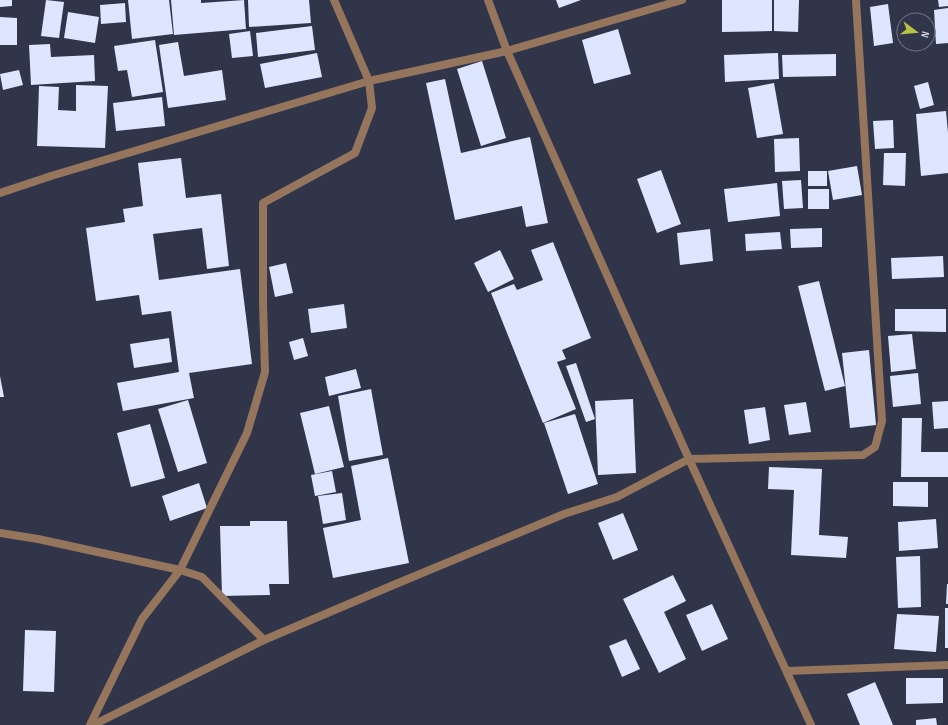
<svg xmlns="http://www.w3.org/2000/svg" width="948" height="725" font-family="'Sofia Sans Condensed',sans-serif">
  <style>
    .building { fill: #dde5ff }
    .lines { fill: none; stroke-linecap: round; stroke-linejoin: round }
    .minor { stroke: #95755c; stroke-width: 8 }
    .tertiary { stroke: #95755c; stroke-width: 8 }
  </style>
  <rect width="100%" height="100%" fill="#30354a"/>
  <g class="building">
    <polygon points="0,0 12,0 12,6 0,7"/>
    <polygon points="46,0 64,2 59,38 41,36"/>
    <polygon points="128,0 169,0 173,34 132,39"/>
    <polygon points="171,0 201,0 201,3 244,0 246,29 174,35"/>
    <polygon points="248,0 309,0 311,23 249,27"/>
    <polygon points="556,0 581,0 559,8"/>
    <polygon points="722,0 772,0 772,31 722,32"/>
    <polygon points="774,0 799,0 798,32 774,31"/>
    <polygon points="938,0 948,0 948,6 939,7"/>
    <polygon points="125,3 126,22 101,24 100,5"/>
    <polygon points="888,4 893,43 874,46 870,7"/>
    <polygon points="948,8 948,43 936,44 934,10"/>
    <polygon points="68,12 99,17 95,43 64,38"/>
    <polygon points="0,17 17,18 17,45 0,45"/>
    <polygon points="312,26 315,50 258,57 256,33"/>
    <polygon points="618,29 631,74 594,84 582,40"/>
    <polygon points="250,31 253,56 232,58 229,34"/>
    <polygon points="155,40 163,92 132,97 127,70 118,71 114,46"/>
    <polygon points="178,42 184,76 222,70 226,100 168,108 159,45"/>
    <polygon points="50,44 51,57 94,55 95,81 31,85 29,45"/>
    <polygon points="317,53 322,77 265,88 260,64"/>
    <polygon points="778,53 779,79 725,82 724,55"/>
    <polygon points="836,54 836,76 783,77 782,55"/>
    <polygon points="482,61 506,138 481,146 457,69"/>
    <polygon points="19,70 23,85 3,90 0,74"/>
    <polygon points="445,79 461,153 530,137 548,223 526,227 522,206 455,220 426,83"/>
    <polygon points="928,82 934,105 920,109 914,86"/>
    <polygon points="774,83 783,134 757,138 748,88"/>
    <polygon points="76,85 108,86 105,148 37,146 39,86 59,87 58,110 76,111"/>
    <polygon points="162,97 165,126 116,131 113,103"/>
    <polygon points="946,111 948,133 948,173 921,176 916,114"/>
    <polygon points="893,120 894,148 875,149 873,121"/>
    <polygon points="799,138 800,171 775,172 774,139"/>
    <polygon points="884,153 906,153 905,186 883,185"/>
    <polygon points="181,158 186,198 221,194 229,266 207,269 202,228 153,234 159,280 240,269 252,364 189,373 194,398 123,411 117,383 179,372 171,311 142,315 139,295 96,301 86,228 125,222 123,209 143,206 138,163"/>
    <polygon points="857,166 862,195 833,200 828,171"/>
    <polygon points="661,170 681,224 657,233 637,179"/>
    <rect x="808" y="171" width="19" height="15"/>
    <polygon points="801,180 803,208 784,209 782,181"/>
    <polygon points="777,183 780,216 728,222 724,189"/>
    <rect x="808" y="189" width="21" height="20"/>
    <polygon points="822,228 822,247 791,248 790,229"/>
    <polygon points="710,229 713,261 680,265 677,233"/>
    <polygon points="780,232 782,249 746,251 745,234"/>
    <polygon points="553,242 591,338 562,350 566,359 557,362 576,409 543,423 491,293 514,284 517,290 543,280 531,250"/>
    <polygon points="500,250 514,279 488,292 474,263"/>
    <polygon points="943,256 944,277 892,279 891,258"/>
    <polygon points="286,263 293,293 275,297 269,267"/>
    <polygon points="819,281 845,386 825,391 798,286"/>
    <polygon points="344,304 347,328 311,333 308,309"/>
    <polygon points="895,309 946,309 946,332 895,331"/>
    <polygon points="912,334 916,369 891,372 888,336"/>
    <polygon points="169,338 172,362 134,368 130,344"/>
    <polygon points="303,338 308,356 294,360 289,342"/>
    <polygon points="869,350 876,425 850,428 842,353"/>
    <polygon points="576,363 595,419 586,422 566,366"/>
    <polygon points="356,369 361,388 329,396 325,377"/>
    <polygon points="918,373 921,404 893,407 890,376"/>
    <polygon points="0,376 4,397 0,397"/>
    <polygon points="371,389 383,455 349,461 338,396"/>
    <polygon points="633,399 636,473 598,475 595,401"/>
    <polygon points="188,400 207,463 178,472 158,409"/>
    <polygon points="948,401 948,428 934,429 932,402"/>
    <polygon points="806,402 811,432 789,435 784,405"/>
    <polygon points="329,406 344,467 315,474 300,413"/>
    <polygon points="765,407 770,440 749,444 744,410"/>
    <polygon points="575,414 598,484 568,494 544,423"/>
    <polygon points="902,418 922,418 921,452 948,452 948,477 901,477"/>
    <polygon points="150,424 165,478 131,487 117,433"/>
    <polygon points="388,458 409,563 333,578 323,528 361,520 351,466"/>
    <polygon points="769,467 822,469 819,535 848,537 846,558 791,555 794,490 768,489"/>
    <polygon points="332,471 336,492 315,496 311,475"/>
    <polygon points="893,482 928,482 928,507 893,506"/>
    <polygon points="199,483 207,508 170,521 162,496"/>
    <polygon points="342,493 346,520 323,524 318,496"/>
    <polygon points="623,513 638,550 613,560 598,523"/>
    <polygon points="936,519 938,548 899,551 898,522"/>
    <polygon points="250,521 287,521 289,584 269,584 270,595 222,596 220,526 250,526"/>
    <polygon points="920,556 921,607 898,608 896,557"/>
    <polygon points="673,575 686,601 664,612 686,659 659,673 623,599"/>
    <polygon points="947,584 948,584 948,604 946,604"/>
    <polygon points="712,604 728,639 702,651 686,615"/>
    <rect x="945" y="608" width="3" height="40"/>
    <polygon points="897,614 939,616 936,652 894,649"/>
    <polygon points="25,630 56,631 54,692 23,691"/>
    <polygon points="626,639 640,669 622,677 609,646"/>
    <polygon points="906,678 943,678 943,703 906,704"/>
    <polygon points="875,682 893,725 860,725 847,694"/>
    <polygon points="936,718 937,725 916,725 916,720"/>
  </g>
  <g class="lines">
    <g class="minor">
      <polyline points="0,193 51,176 369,81 507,51 682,0"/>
      <polyline points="0,533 38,539 180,570 202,577 264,640"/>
      <polyline points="787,671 948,665"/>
      <polyline points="90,725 142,619 180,570 247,433 265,372 263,302 263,203 355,153 372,108 369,81 334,0"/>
      <polyline points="93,725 264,640 391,586 564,514 617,497 689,459 863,455 875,447 882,421 856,0"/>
    </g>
    <polyline class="tertiary" points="488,0 507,51 689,459 811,725"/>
  </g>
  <g transform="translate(916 32) rotate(106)"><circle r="19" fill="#30354a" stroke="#707486"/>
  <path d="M0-3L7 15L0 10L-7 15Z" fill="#b8c147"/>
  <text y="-6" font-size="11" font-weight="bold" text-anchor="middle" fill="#cfd3e0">N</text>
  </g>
</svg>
